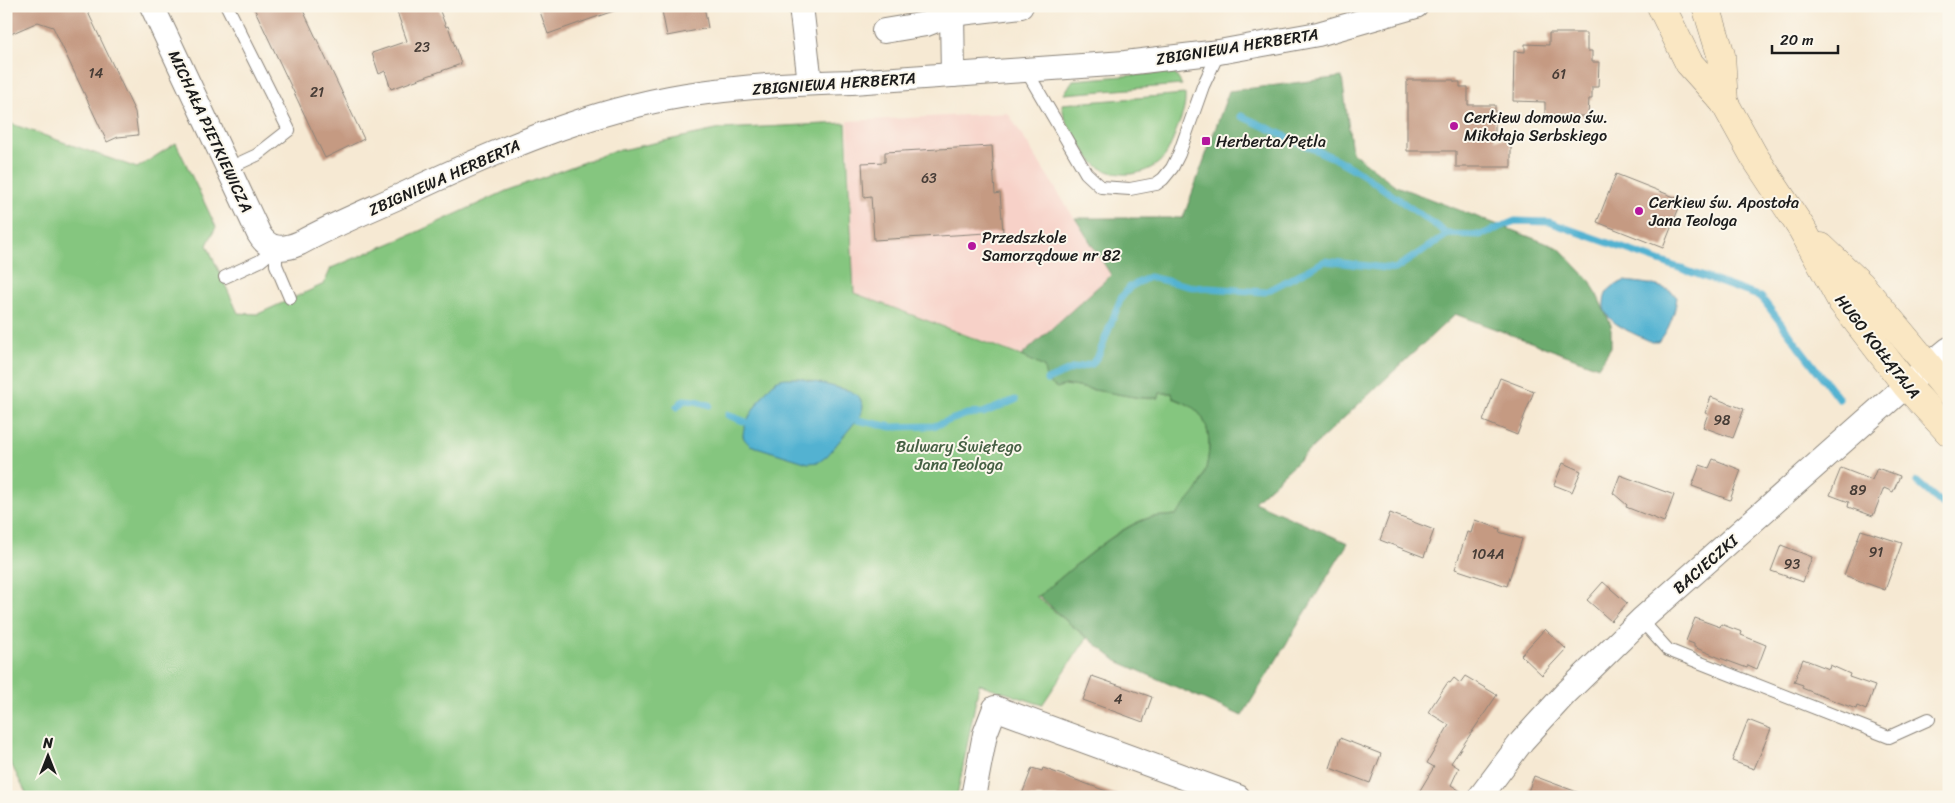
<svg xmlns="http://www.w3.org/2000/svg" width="1955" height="803" font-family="Sriracha,sans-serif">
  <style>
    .built { fill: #f7d1c8 }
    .green { fill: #85c67f; stroke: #50714e }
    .forest { fill: #6cab6e; stroke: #446445 }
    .water { fill: #53b2d1; stroke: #386776 }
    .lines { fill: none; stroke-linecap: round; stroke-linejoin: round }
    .stream { stroke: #53b2d1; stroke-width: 7 }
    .building { fill: #c59a82 }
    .lane-casing { stroke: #898278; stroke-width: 14 }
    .street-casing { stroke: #898278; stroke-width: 26 }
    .secondary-casing { stroke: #898278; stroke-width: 29 }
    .lane { stroke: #fff; stroke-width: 12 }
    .street { stroke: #fff; stroke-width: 24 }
    .secondary { stroke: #fae7c3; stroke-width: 28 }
    .poi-dot { fill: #b5179e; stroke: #fbf7ec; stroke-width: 2 }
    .labels { text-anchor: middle; stroke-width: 4; stroke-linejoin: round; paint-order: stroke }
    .number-label { font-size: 14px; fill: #463c36 }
    .street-label { font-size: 16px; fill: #1c1c1c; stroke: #fbf7ec }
    .poi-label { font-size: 16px; fill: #1c1c1c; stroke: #fbf7ec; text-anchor: start }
    .park-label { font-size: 16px; fill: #466044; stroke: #fbf7ec }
  </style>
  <rect width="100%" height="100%" fill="#fbf7ec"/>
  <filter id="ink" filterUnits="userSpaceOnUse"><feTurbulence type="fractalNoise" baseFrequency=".02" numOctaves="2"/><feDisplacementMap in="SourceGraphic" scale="10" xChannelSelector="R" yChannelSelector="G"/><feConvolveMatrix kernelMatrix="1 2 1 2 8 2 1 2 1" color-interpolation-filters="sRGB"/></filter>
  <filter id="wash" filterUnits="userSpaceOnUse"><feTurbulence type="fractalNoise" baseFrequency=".0096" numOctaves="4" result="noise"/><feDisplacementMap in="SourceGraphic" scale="20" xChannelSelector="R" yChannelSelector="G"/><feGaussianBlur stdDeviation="1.12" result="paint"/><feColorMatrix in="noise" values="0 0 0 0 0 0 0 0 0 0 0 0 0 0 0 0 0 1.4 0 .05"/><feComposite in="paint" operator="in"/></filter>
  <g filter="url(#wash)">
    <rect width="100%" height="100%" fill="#f6e9d3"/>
    <polygon class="built" points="1008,113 1110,275 1024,356 854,293 848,121"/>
    <g class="green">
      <polygon points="1174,72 1182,85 1064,94 1073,80"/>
      <path d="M1185,94C1186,108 1181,119 1176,131C1173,139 1170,149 1165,156C1149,177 1115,180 1095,164C1088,158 1084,149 1079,142C1070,129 1063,119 1062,104Z"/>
      <path d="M6,122L137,168L176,143L216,227L207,245L238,313L258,314L324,284L331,268L415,233L506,191L611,152L721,129L846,123L854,293L1021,356L1044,367L1057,388L1066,385L1140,398H1159L1160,393H1172L1173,398C1182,402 1190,404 1197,411C1215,429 1210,464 1200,485C1194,497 1184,506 1176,515C1168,516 1160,516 1152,517C1119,524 1066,574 1039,596H1036L1087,638L1042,705L979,684L957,797H28L6,754Z"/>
    </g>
    <path class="forest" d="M1342,77L1352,152L1396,186L1559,248L1591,282L1611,325V347L1598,367L1455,314L1254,502L1348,543L1242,716L1117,661L1070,624L1039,596C1066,574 1120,524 1153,517C1160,516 1168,516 1176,515C1184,505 1194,496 1200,485C1210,463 1215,429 1197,411C1190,404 1182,402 1173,398L1172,393H1160L1159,398H1140L1066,385L1057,388C1047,382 1045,378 1044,367L1021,356L1111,275L1075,218H1183L1229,91Z"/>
    <g class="water">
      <path d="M1624,281C1641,283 1664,284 1677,296C1676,310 1669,332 1658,342H1651C1635,333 1601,323 1604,302C1605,289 1613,286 1624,281Z"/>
      <path d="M787,378H799L851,391L860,398L863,406L861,415L827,456L819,462L808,463L750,445C747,442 744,440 743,436C742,424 766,388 776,381C779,379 783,378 787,378Z"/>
    </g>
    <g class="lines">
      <g class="stream">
        <polyline points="1241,116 1338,160 1362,174 1448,234"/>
        <polyline points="1047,380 1072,369 1092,364 1099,354 1121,298 1130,287 1149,277 1193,287 1265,292 1325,261 1395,269 1448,234 1481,235 1515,221 1549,222 1761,297 1839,399"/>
        <polyline points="677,407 684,400 696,401 709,405"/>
        <polyline points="728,415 746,422"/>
        <polyline points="857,420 892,427 934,426 967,414 983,413 1015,400"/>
        <polyline points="1917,482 1949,510"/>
      </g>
    </g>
    <g id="blocks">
      <g class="building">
        <polygon points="6,6 85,6 135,112 138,135 118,137 107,142 53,27 38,22 6,36"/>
        <polygon points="253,6 301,6 364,139 325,158"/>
        <polygon points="395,6 438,6 446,27 448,26 461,64 391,89 385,71 379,74 372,53 407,41"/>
        <polygon points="538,6 618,6 619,9 548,34"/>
        <polygon points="661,6 704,6 708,28 667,36"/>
        <polygon points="1549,33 1587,33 1587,51 1592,51 1592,62 1599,62 1598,87 1592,87 1592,99 1589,99 1588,116 1545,116 1545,102 1513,101 1514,51 1525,52 1525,44 1549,45"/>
        <polygon points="1407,80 1454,80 1454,82 1460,82 1460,87 1468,87 1468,105 1495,105 1495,139 1511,139 1511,167 1456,167 1456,151 1407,151"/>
        <polygon points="992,146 995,194 1000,193 1003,232 874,240 871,196 864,197 862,163 885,162 885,152"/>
        <polygon points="1616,174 1682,200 1663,248 1597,222"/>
        <polygon points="1500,378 1534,391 1517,435 1483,421"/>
        <polygon points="1711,397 1744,409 1733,438 1703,427 1708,414 1705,413"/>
        <polygon points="1713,459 1741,470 1730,500 1692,486 1700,465 1709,468"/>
        <polygon points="1563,463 1581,471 1572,492 1554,485"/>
        <polygon points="1841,468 1872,480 1877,468 1900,476 1893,492 1884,488 1873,516 1848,507 1849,502 1830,495"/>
        <polygon points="1620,475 1674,495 1664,522 1626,507 1627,505 1613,493"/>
        <polygon points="1390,513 1434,530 1424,557 1380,540"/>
        <polygon points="1475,520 1500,529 1499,532 1522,539 1507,586 1455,569 1467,532 1471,533"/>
        <polygon points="1861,530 1902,543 1885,590 1844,575"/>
        <polygon points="1781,545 1812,557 1803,582 1771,571"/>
        <polygon points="1603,582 1627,603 1611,621 1587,600"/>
        <polygon points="1695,618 1720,627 1721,624 1731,628 1742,632 1741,635 1766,645 1757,669 1748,665 1747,668 1720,658 1694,647 1694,644 1686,641"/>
        <polygon points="1545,629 1566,649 1542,675 1521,655"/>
        <polygon points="1803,659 1829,669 1830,665 1850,674 1849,677 1875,686 1866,710 1857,706 1856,709 1819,695 1802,688 1803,685 1794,682"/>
        <polygon points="1092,676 1152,697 1143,722 1083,700"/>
        <polygon points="1465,676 1497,695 1451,763 1459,768 1451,785 1467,795 1466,797 1416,797 1434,767 1427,763 1449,725 1428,712 1448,682 1450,683 1454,678 1460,683"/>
        <polygon points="1748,720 1771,729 1754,769 1732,761"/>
        <polygon points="1340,738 1381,754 1370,783 1330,768"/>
        <polygon points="1032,768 1042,771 1043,768 1117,795 1117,797 1021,797"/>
        <polygon points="1534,776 1585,795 1585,797 1526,797"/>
      </g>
    </g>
  </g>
  <g filter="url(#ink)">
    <use href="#blocks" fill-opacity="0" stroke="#898278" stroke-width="1"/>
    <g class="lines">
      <defs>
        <g id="lane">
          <polyline points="227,6 289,130 257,155 229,168"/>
          <polyline points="1026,70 1086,173 1101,187 1130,189 1156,184 1163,179 1172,168 1179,154 1203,86 1219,52"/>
          <polyline points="276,248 276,265 290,298"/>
          <polyline points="225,277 260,261 276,248"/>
          <polyline points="1641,620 1668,650 1889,737 1929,719"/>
        </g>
        <g id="street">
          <path d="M152,6L259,234C269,251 284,250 300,243C334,224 372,209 407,193C496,151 588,111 686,95C740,87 797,83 852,82L1125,63L1219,52L1318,34L1416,6"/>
          <polyline points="801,6 810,83"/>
          <polyline points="884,31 926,24 952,14"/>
          <polyline points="953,75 952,14 1021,6"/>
          <polyline points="973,797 985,734 995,708 1238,797"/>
          <polyline points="1480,797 1522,741 1565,694 1641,620 1927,367 1949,349"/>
        </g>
        <g id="secondary">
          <polyline points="1661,6 1689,63 1724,102 1754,156 1802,229 1842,302 1906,385 1949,432"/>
          <polyline points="1706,6 1721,55 1724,102"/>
          <polyline points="1821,247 1861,285 1949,391"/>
        </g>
      </defs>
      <use href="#lane" class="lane-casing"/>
      <use href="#street" class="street-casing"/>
      <use href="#secondary" class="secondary-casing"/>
      <use href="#lane" class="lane"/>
      <use href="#street" class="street"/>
      <use href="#secondary" class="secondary"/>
    </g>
  </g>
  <g class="poi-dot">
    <circle cx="1454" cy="126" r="5"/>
    <rect x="1201" y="136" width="10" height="10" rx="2.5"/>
    <circle cx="1639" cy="211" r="5"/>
    <circle cx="972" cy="246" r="5"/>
  </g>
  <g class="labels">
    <g class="number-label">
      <text x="422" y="52">23</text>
      <text x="96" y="78">14</text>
      <text x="1559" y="79">61</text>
      <text x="317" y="97">21</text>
      <text x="929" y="183">63</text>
      <text x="1722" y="425">98</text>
      <text x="1858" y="495">89</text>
      <text x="1876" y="557">91</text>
      <text x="1488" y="559">104A</text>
      <text x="1792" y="569">93</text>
      <text x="1118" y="704">4</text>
    </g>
    <g class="street-label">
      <text transform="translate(1237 46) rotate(-9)" y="6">ZBIGNIEWA HERBERTA</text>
      <text transform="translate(834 83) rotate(-4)" y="6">ZBIGNIEWA HERBERTA</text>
      <text transform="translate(211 131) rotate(65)" y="6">MICHAŁA PIETKIEWICZA</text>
      <text transform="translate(444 177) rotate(-24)" y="6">ZBIGNIEWA HERBERTA</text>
      <text transform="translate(1878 346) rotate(52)" y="6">HUGO KOŁŁĄTAJA</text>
      <text transform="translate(1705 564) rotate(-41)" y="6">BACIECZKI</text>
    </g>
    <g class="poi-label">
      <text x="1464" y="123">Cerkiew domowa św.<tspan x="1464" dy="18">Mikołaja Serbskiego</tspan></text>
      <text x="1216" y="147">Herberta/Pętla</text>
      <text x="1649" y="208">Cerkiew św. Apostoła<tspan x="1649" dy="18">Jana Teologa</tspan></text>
      <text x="982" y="243">Przedszkole<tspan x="982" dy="18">Samorządowe nr 82</tspan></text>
    </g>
    <g class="park-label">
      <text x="959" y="452">Bulwary Świętego<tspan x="959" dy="18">Jana Teologa</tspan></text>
    </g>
  </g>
  <rect width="1955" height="803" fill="none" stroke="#fbf7ec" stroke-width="25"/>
  <g transform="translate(48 756)" stroke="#fbf7ec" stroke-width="4" paint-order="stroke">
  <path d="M0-4L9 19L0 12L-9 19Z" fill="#1c1c1c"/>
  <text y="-8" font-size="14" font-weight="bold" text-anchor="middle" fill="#1c1c1c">N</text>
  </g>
  <path d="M1772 45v8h66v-8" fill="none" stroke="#1c1c1c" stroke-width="2.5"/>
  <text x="1780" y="45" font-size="15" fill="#1c1c1c" stroke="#fbf7ec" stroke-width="4" paint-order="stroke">20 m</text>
</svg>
